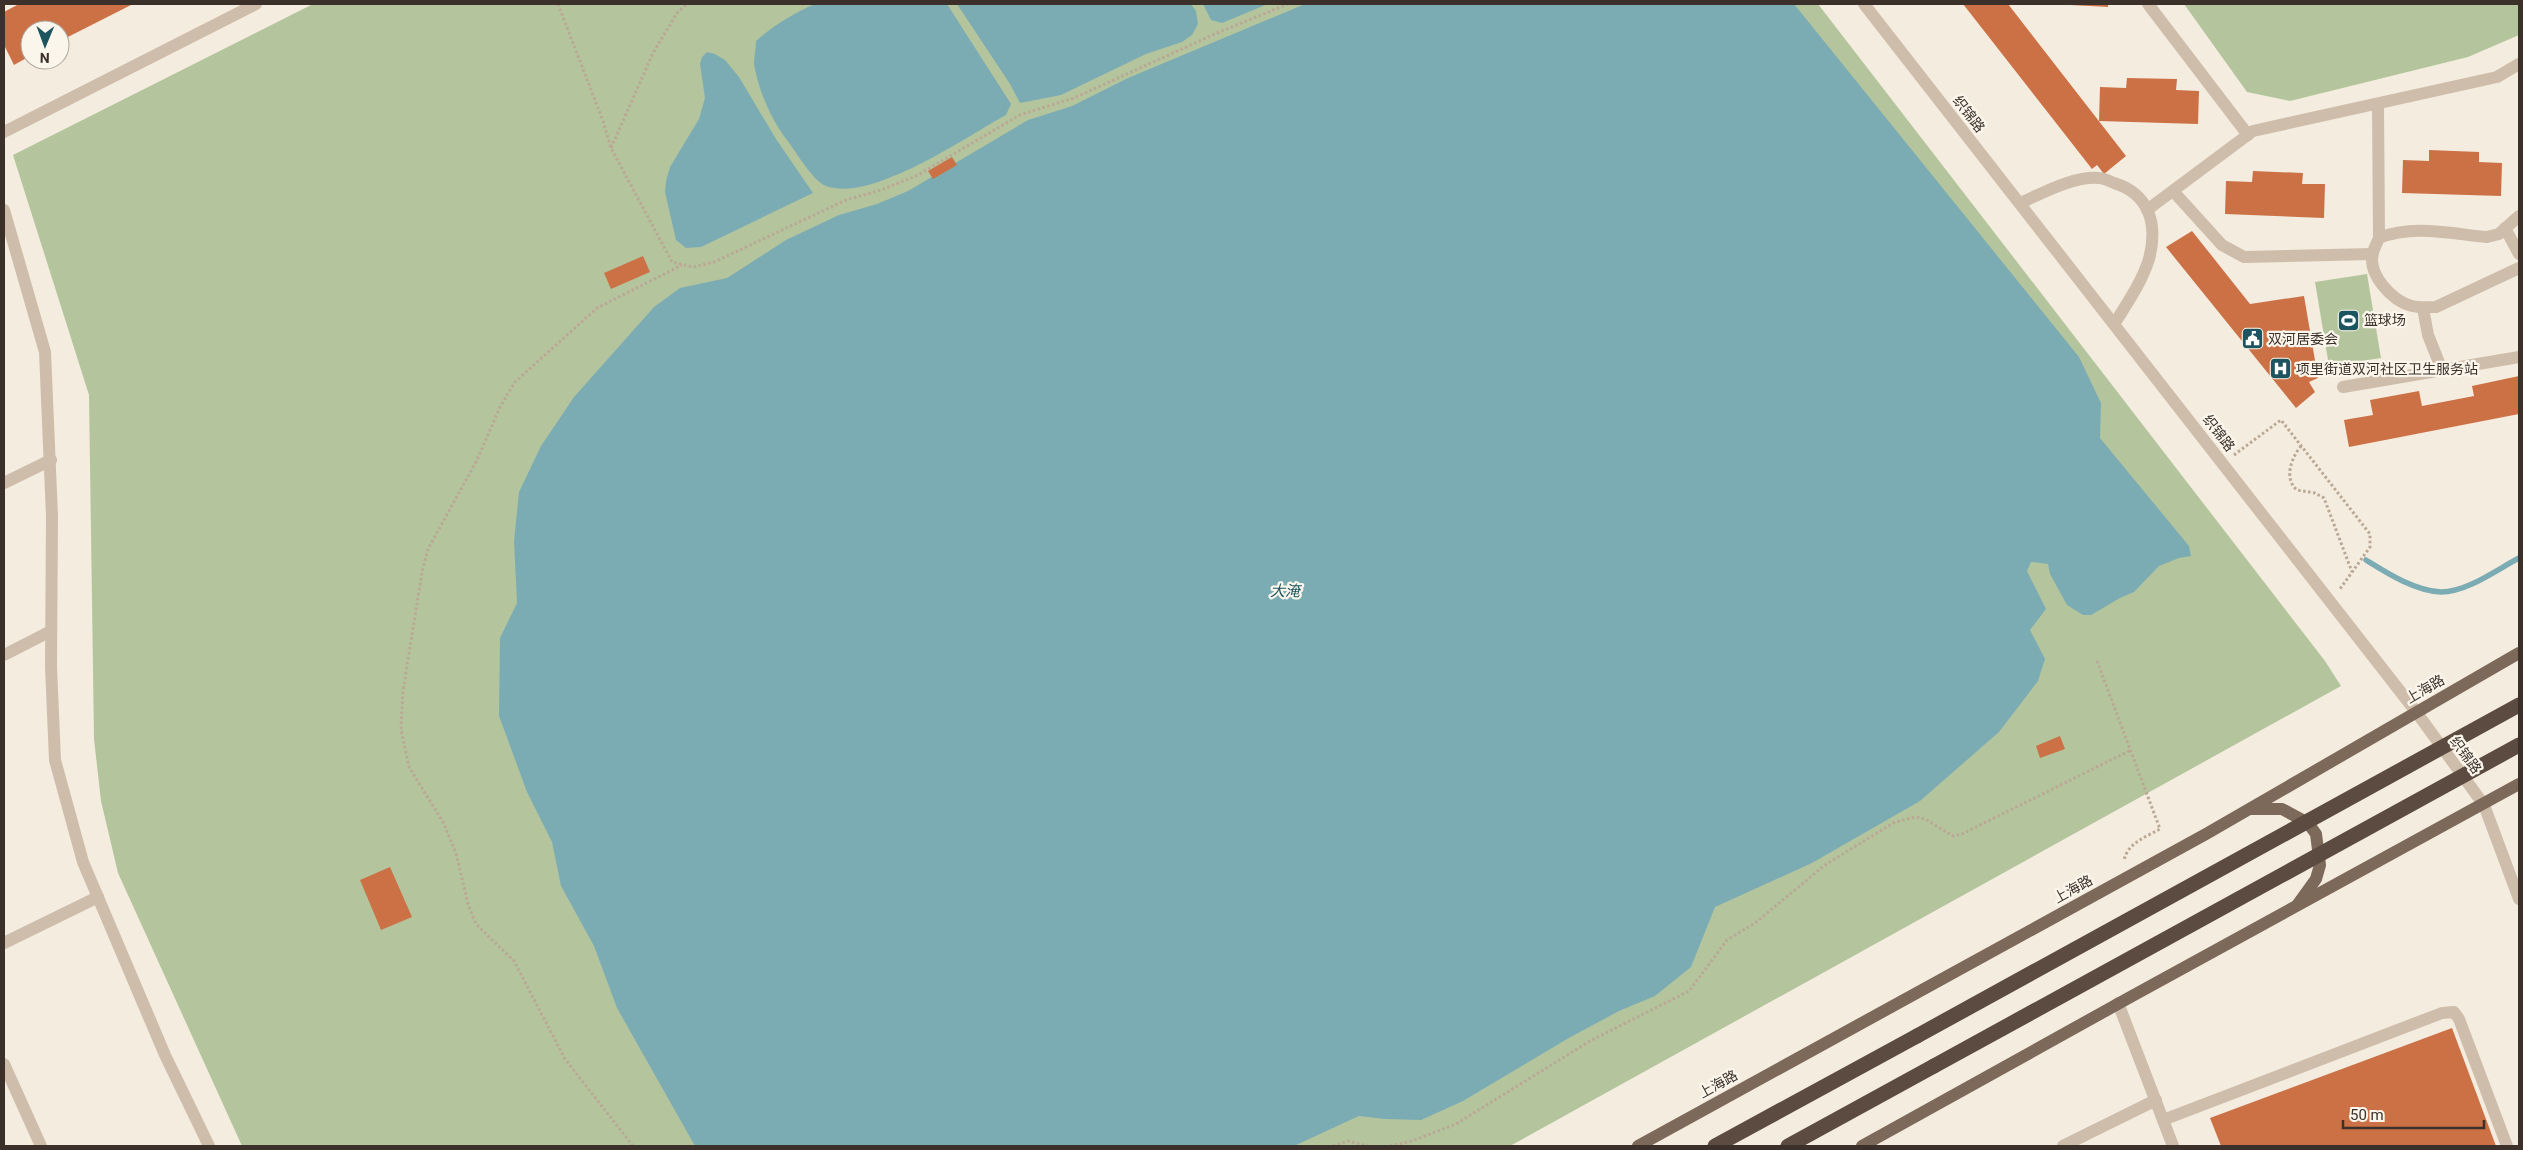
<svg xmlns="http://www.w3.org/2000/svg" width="2523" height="1150" font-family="Roboto,'Noto Sans SC',sans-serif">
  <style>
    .green { fill: #b4c59e }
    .water { fill: #7cacb3 }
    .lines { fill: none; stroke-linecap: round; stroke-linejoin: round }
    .stream { stroke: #7cacb3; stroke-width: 5.5 }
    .building { fill: #cc7145 }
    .path { stroke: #baa794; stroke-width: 3; stroke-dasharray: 2.5 2.5; stroke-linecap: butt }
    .minor { stroke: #cebdaa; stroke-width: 12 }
    .major { stroke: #7d695a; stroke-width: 12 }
    .highway { stroke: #5c4b40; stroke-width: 15 }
    .highway-bridge { stroke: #5c4b40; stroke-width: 15 }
    .labels { text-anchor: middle; stroke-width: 4.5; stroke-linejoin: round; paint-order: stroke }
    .street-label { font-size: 14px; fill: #3b302a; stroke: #fbf6ec }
    .poi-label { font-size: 14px; fill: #3b302a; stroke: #fbf6ec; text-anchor: start }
    .water-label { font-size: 15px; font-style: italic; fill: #1c555f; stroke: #fbf6ec }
  </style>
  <rect width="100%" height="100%" fill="#f4ecdf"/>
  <g class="green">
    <polygon points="313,4 1818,4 2325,661 2341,686 1510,1146 242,1146 118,873 101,801 94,739 89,395 13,155"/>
    <polygon points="2184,4 2519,4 2519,35 2468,57 2290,101 2247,92"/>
    <polygon points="2367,274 2381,358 2329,366 2315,282"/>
  </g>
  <g class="water">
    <path d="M815,4H947L1011,104L1006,115C966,137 871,203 826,186C813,181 796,152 787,140C771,120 758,89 754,64C754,57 756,48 756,41C774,25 794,13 815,4Z"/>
    <polygon points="957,4 1191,4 1196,11 1198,24 1192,35 1182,42 1146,54 1061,95 1020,103 1010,84"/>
    <polygon points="1203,4 1268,4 1222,23 1211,20"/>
    <polygon points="1305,4 1794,4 2079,357 2101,403 2100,438 2189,546 2191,556 2179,558 2159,566 2134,592 2120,598 2091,615 2083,615 2067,605 2050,574 2048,564 2031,562 2027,571 2046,609 2030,630 2045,659 2038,681 1999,732 1920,801 1812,863 1715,907 1691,967 1655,996 1619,1011 1567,1039 1463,1101 1421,1120 1385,1119 1359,1116 1294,1146 695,1146 617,1008 594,946 561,886 552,842 527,792 499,716 500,638 517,603 514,541 519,492 541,446 574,397 654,307 680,288 727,278 786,240 839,215 877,204 908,191 1028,120 1072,106 1128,78"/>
    <polygon points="707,52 715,54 725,60 739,77 776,139 813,193 701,247 686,248 676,240 665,192 666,181 670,167 699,119 705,98 700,64 702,57"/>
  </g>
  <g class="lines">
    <path class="stream" d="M2366,560C2387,573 2415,591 2441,592C2467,592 2496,570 2519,558"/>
  </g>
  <g class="building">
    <polygon points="19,4 133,4 60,41 60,30 30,30 30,56 14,65 4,45 4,12"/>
    <polygon points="1963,4 2008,4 2126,156 2104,174 2097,165 2092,169"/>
    <polygon points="2052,4 2108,4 2108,7"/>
    <polygon points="2127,78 2177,79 2176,90 2199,91 2198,124 2099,121 2100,87 2126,88"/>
    <polygon points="2429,150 2479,152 2479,162 2502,163 2501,196 2402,193 2403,160 2429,161"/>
    <polygon points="952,157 957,165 933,179 928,171"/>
    <polygon points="2253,171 2303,173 2302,184 2325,184 2324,218 2225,214 2226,181 2252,182"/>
    <polygon points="2192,231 2250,304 2304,296 2318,378 2309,382 2315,392 2296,408 2166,247"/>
    <polygon points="643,256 650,272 611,289 604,273"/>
    <polygon points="2519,376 2519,414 2349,447 2344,420 2373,415 2370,400 2419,391 2422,406 2474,396 2472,386"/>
    <polygon points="2060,736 2065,749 2040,758 2036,746"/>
    <polygon points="390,867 412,917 381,930 360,880"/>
    <polygon points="2452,1028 2496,1146 2221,1146 2210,1118"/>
  </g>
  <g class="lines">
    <g class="path">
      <polyline points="558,4 603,121 611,148 672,262 693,267 714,262 846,200 881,190 916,176 1020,115 1074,98 1217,33 1288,4"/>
      <polyline points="611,148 653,53 677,13 687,4"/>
      <path d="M2301,446C2292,457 2283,478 2297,490L2315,493L2324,498L2352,572"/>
      <polyline points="2234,455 2281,420 2370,534 2370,547 2340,589"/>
      <path d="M2097,661L2160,829C2146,837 2127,843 2124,861"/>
      <polyline points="633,1146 565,1059 514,961 476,924 468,904 456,853 443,822 409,767 401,729 403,691 422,572 428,549 477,460 500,407 515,382 597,308 682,265"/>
      <polyline points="1333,1146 1348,1141 1368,1146"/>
      <polyline points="1390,1146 1412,1141 1456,1124 1590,1041 1689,991 1727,940 1755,923 1825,865 1885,828 1895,822 1916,817 1925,819 1953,836 1962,834 2131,750"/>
    </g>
    <g class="minor">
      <polyline points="1864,4 2417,713 2484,805 2519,899"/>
      <polyline points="2148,4 2248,135"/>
      <polyline points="2378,104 2379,238"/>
      <polyline points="4,132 256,4"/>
      <polyline points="2173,191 2222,245 2244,257 2372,254"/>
      <path d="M2020,203C2043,193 2073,176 2099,178C2104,178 2109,181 2114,183C2150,194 2158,225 2149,259C2142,282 2127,303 2115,323"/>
      <polyline points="4,210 45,352 52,516 51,667 55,760 83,862 165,1055 209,1146"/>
      <polyline points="2147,210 2253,131 2497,77 2519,64"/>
      <path d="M2519,216L2499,234L2487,237C2452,234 2413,224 2379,238C2377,243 2374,248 2373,253C2367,274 2392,301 2412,306C2420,308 2428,307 2436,307L2519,268"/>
      <polyline points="2505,228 2519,254"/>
      <polyline points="2423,308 2428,335 2442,370"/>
      <polyline points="2343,387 2519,357"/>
      <polyline points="4,483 51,460"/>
      <polyline points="4,655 51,631"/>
      <polyline points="4,943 98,897"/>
      <polyline points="2118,1003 2173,1146"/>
      <polyline points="4,1064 41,1146"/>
      <polyline points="2163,1120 2442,1013 2454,1012 2459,1019 2507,1146"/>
      <polyline points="2063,1146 2156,1100"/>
    </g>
    <g class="major">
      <polyline points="2251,809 2282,809 2308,823 2316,834 2320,865 2316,879 2298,904"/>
      <polyline points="1638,1146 2206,834 2519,653"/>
      <polyline points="1862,1146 2134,995 2519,784"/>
    </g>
    <g class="highway">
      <polyline points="1715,1146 1917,1036"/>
      <polyline points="1788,1146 1934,1066"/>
    </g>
    <g class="highway-bridge">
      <polyline points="1917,1036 2519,705"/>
      <polyline points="1934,1066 2519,745"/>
    </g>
  </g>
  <defs>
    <symbol id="stadium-square" viewBox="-11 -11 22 22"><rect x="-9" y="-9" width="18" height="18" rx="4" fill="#1c555f" stroke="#fbf6ec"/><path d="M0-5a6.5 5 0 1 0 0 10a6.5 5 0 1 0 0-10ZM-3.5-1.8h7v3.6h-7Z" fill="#fff"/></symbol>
    <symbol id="civic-square" viewBox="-11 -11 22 22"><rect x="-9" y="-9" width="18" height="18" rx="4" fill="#1c555f" stroke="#fbf6ec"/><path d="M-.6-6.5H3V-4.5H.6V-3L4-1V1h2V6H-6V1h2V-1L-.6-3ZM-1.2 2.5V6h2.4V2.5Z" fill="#fff"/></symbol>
    <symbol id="hospital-square" viewBox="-11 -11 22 22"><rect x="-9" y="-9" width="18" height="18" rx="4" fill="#1c555f" stroke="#fbf6ec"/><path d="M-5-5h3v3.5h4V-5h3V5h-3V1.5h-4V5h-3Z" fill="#fff"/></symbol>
  </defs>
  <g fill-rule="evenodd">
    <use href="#stadium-square" x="2336" y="308" width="25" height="25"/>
    <use href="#civic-square" x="2240" y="326" width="25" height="25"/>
    <use href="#hospital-square" x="2268" y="356" width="25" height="25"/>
  </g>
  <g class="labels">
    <g class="street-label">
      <text transform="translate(1969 114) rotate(52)" y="5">织锦路</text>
      <text transform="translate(2219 433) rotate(52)" y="5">织锦路</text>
      <text transform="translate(2425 689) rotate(-30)" y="5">上海路</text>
      <text transform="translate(2466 755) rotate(54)" y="5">织锦路</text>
      <text transform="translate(2073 889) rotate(-29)" y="5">上海路</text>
      <text transform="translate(1718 1084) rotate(-29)" y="5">上海路</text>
    </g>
    <g class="poi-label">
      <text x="2364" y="325">篮球场</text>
      <text x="2268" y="344">双河居委会</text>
      <text x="2296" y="374">项里街道双河社区卫生服务站</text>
    </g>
    <g class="water-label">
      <text x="1285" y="596">大淹</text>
    </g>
  </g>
  <rect width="2523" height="1150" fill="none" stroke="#3b302a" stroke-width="10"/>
  <g transform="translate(45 45) rotate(181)"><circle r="24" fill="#fbf6ec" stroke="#aea79e"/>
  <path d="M0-4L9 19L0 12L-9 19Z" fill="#1c555f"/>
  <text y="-8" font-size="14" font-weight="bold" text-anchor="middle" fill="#3b302a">N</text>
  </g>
  <path d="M2343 1120v8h141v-8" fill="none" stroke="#3b302a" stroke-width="2.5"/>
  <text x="2350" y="1120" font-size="15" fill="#3b302a" stroke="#fbf6ec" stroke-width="4" paint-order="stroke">50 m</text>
</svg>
